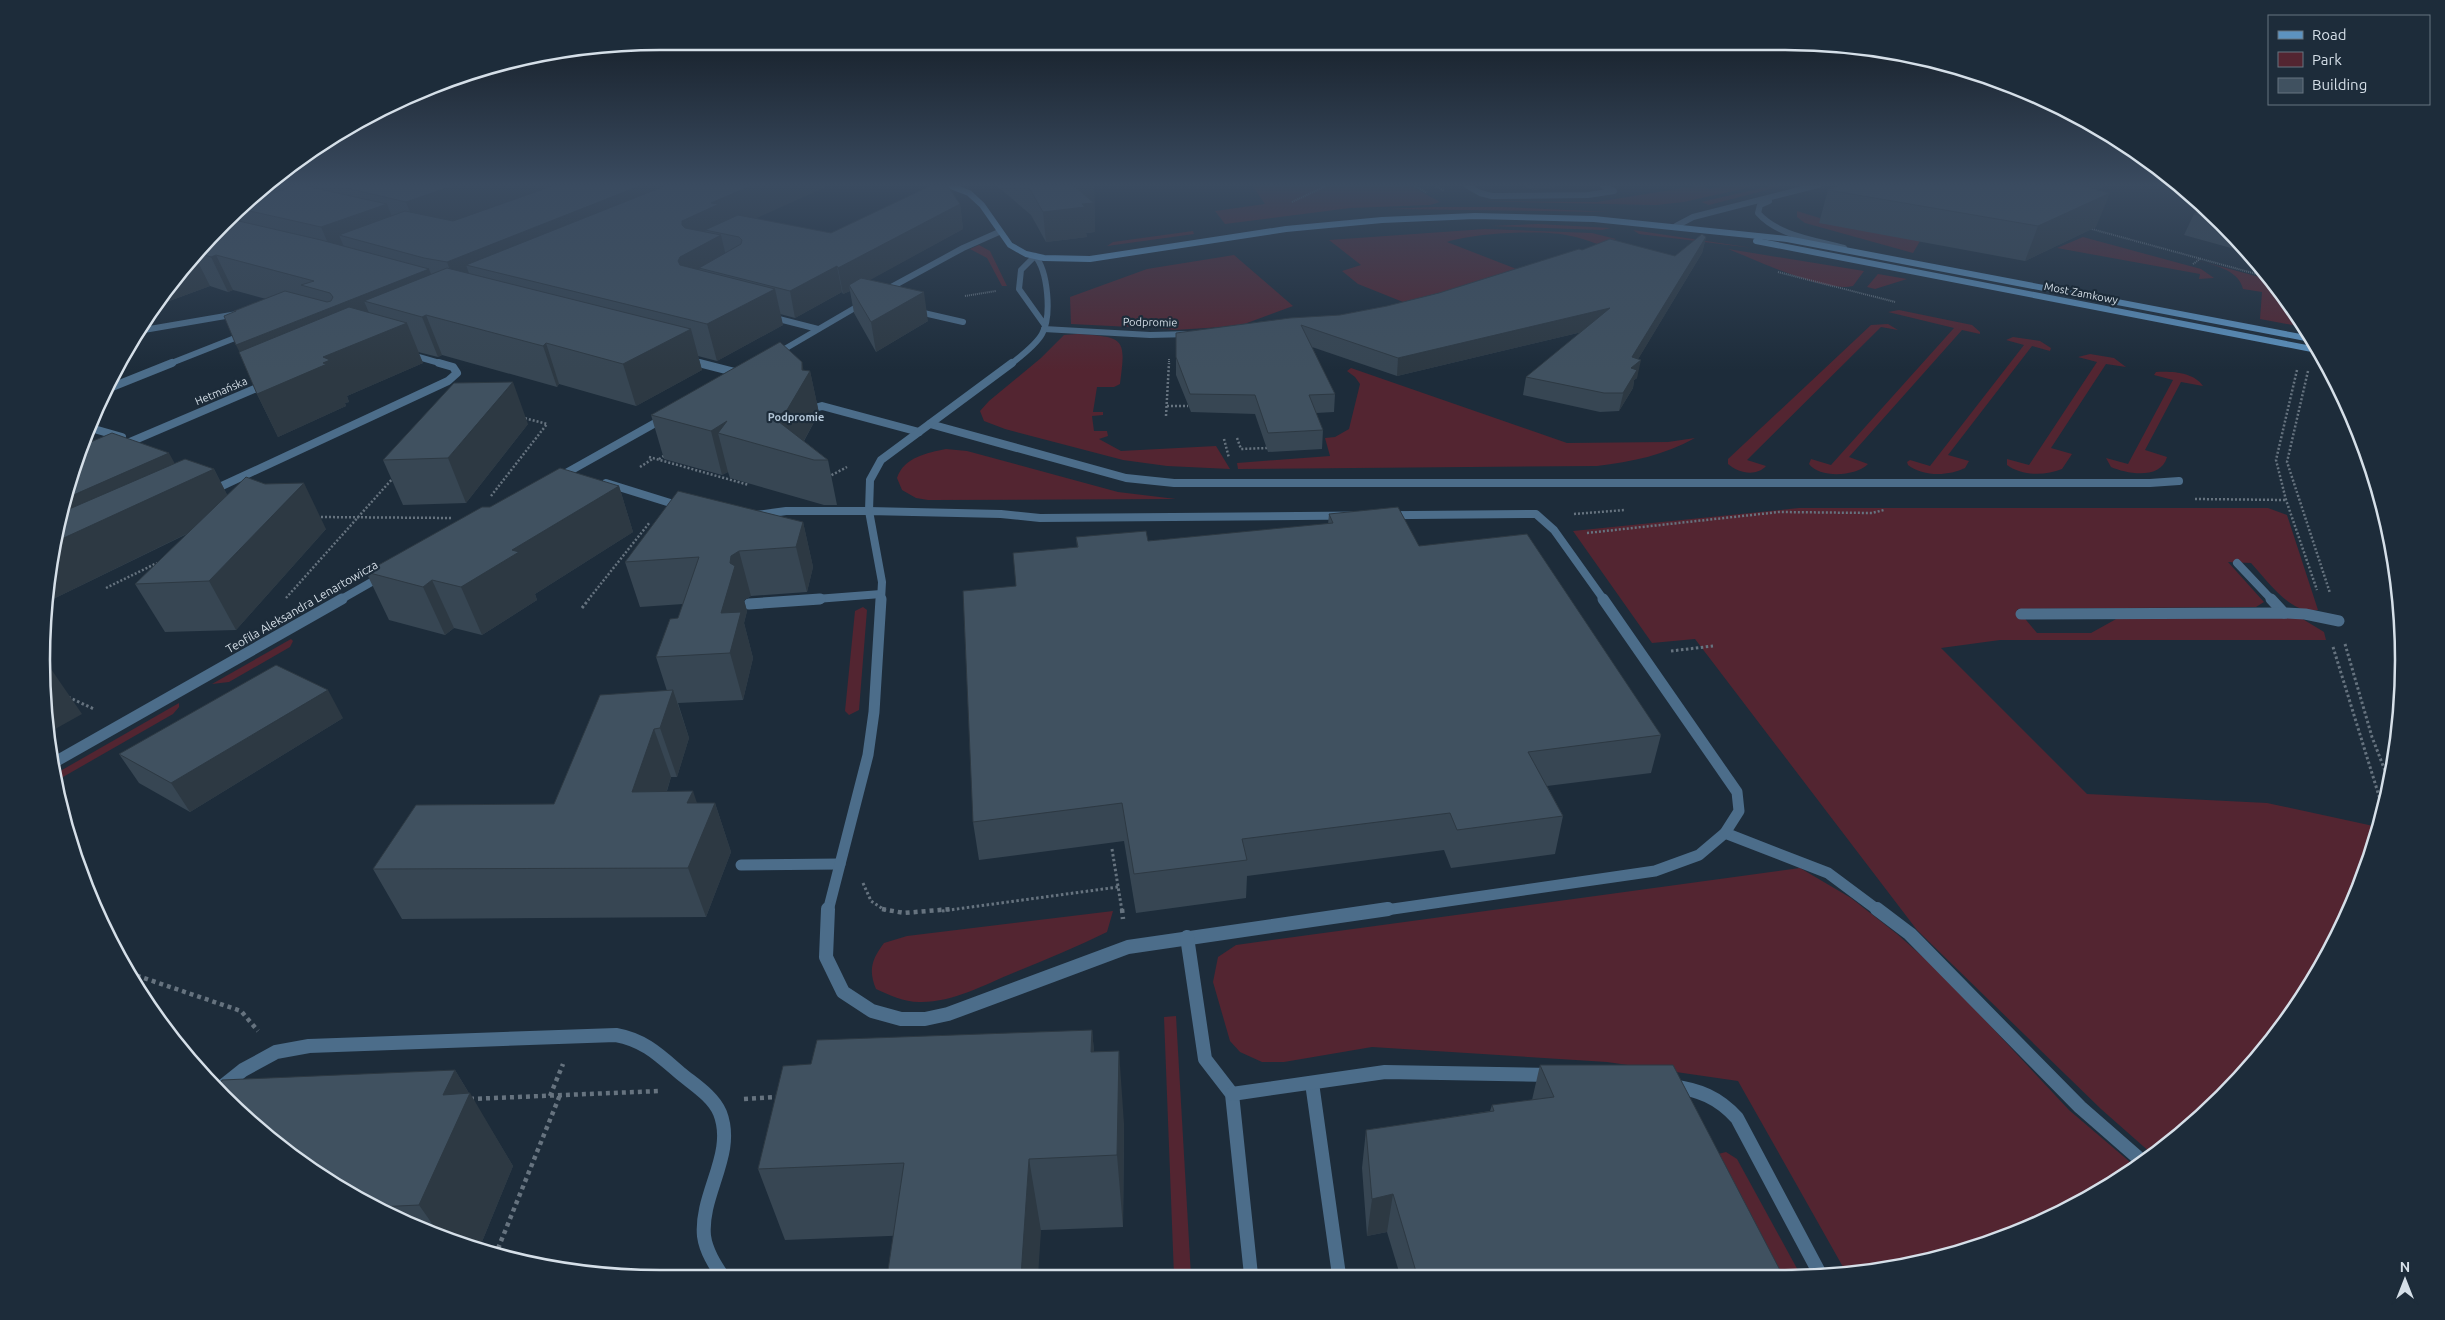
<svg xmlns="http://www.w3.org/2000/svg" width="2445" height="1320" font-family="Ubuntu,sans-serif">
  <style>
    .green { fill: #532531 }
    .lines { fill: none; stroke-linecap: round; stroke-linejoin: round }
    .path-far3 { stroke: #66737f; stroke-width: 2; stroke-dasharray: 1 1; stroke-linecap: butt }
    .path-far2 { stroke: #66737f; stroke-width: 2.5; stroke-dasharray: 2 2; stroke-linecap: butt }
    .path-far1 { stroke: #66737f; stroke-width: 3; stroke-dasharray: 2.5 2.5; stroke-linecap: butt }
    .path { stroke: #66737f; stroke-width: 4.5; stroke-dasharray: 4 4; stroke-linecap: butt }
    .service-far3 { stroke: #4c6d8a; stroke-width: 6 }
    .service-far2 { stroke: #4c6d8a; stroke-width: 8 }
    .service-far1 { stroke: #4c6d8a; stroke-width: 11 }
    .service { stroke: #4c6d8a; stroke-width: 14 }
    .minor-far2 { stroke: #4c6d8a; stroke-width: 6 }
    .minor-far1 { stroke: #4c6d8a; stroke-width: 8 }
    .minor { stroke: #4c6d8a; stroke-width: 11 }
    .tertiary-far1 { stroke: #4c6d8a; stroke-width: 6 }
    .tertiary { stroke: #4c6d8a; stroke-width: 8 }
    .secondary { stroke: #5d93c0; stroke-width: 6 }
    .wall { fill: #374653 }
    .shaded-wall { fill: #2d3943 }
    .building { fill: #405160; stroke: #2d3943 }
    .labels { text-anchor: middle; stroke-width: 4.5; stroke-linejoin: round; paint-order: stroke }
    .far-street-label { font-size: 11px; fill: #d5dfe8; stroke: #1d2c3a }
    .far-neighbourhood-label { font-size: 11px; font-weight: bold; fill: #b2c5d6; stroke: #1d2c3a }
    .street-label { font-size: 12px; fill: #d5dfe8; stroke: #1d2c3a }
    .rim { fill: none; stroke: #d5dfe8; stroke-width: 2.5 }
  </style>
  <rect width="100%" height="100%" fill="#1d2c3a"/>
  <g class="green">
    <polygon points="1252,185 1409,185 1440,202 1430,205 1350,208 1225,224 1215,211 1265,204"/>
    <polygon points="1701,185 1709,189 1728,185 1760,185 1684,202 1656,205 1471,201 1597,202"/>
    <polygon points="1775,185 1786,185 1709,205 1701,202"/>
    <polygon points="1433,207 1502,207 1611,212 1386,209"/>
    <polygon points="1797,211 1826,220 1920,241 1913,253 1805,223 1797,217"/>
    <polygon points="1538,224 1611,228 1602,230 1491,226"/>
    <path d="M1485,229L1592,233L1616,239L1604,246C1591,242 1579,237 1566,235C1536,230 1476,233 1447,242L1519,270L1408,304L1358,284L1342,271L1361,265L1329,240Z"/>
    <polygon points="1633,230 1753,248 1639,234"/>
    <polygon points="1193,231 1194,234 1107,246 1113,242"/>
    <polygon points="2083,237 2201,269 2214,278 2199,279 2200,274 2057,248"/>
    <polygon points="979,245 990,251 1007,286 1002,286 987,258 970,249"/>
    <path d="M1728,249L1864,271L1853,286C1825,293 1756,260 1728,249Z"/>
    <polygon points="1234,255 1293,306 1239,326 1174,330 1135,325 1131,327 1071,324 1070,297 1147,269"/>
    <path d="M2193,259L2274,281L2303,327L2260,319L2262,292L2243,289C2239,269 2210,264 2193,259Z"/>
    <polygon points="1878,274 1907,279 1875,289 1867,287"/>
    <path d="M1899,310L1972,325L1980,332V334L1962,330L1849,457L1868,464C1857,476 1820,479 1809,464L1811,459L1831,465L1954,328L1888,312Z"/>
    <path d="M1888,324L1898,330L1881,327L1747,460L1766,466C1756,477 1738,473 1728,464V459L1871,325Z"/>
    <path d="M1078,334C1125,337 1126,338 1120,384L1114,387H1097L1093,412H1103V415L1092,416L1094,431H1107L1108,436L1099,439L1121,451L1216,446L1230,469L1167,466L1123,460L1005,429L984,421L980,411L989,401L1041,358L1064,335Z"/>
    <path d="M2013,337L2040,341L2051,348L2050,351L2032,346L1948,455L1969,461L1965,468C1949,476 1923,477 1908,465L1907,462L1910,460L1930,466L2024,345L2006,340Z"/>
    <path d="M2090,354L2114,358L2126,367L2106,364L2051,448L2072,454L2062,469C2045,476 2022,476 2007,465V459L2029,465L2095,365L2097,362L2078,357Z"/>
    <path d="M1351,368L1567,443L1668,442L1695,438C1664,455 1632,462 1597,466L1238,469L1237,463L1330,456L1325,438L1335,437L1349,429L1360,384L1355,377L1347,371Z"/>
    <path d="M2156,372C2171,371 2194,372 2203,386L2181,382L2145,450L2167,457C2161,480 2127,474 2111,467L2106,458L2128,464L2173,380L2154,375Z"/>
    <path d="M946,449L967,451L1118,492L1176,499L928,500L916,498L902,490L897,478C904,457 927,453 946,449Z"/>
    <path d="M1799,508H2268L2287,515L2318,610C2290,615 2268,581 2251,563L2228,562L2264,602L2256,607L2017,609L2037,633H2091L2118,618H2301L2324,632L2326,640H2000L1941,648L2087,794L2267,803L2378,827L2371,859L2321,969L2250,1068L2152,1154L2101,1109L1917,930L1695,639L1652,643L1573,531Z"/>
    <polygon points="863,607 867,610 859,710 849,715 845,711 855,611"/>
    <polygon points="291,639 293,641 290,647 229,682 212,684"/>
    <polygon points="179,703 179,707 173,714 56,781 55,774"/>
    <polygon points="1800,868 1851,898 1897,934 1940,972 2069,1110 2137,1168 2129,1174 2022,1232 1865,1273 1847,1274 1738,1081 1607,1062 1372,1047 1284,1062 1262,1062 1240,1052 1230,1041 1213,982 1218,957 1236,945"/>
    <path d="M1113,911L1107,932C1077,947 1045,960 1013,973C984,985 951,1003 919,1002C904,1002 889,995 876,989C868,970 872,959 884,943L907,936Z"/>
    <polygon points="1176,1016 1191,1276 1174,1276 1164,1017"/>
    <polygon points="1726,1152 1737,1159 1800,1274 1774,1274 1718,1154"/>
  </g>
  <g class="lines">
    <g class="path-far3">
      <polyline points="1413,185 1427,193"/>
      <polyline points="1434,185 1444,191"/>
      <polyline points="1292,202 1328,185"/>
      <polyline points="2088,228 2271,278"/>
      <polyline points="2193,264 2200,259"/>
      <polyline points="1778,272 1895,302"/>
      <polyline points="965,296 996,291"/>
      <polyline points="1169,364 1169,359"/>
    </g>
    <g class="path-far2">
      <polyline points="2297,370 2276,460 2286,500 2317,590"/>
      <polyline points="2308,371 2287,462 2330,593"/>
      <polyline points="1167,406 1188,406"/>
      <polyline points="1166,416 1169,363"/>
      <polyline points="1237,438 1241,449 1267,448"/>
      <polyline points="1224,439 1229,458"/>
      <polyline points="649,457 749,485"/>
      <polyline points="659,459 667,454"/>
      <polyline points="640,467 654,458"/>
      <polyline points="828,477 847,467"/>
      <polyline points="491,496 547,424 524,418"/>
      <polyline points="2195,499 2286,500"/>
      <polyline points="1574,514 1625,510"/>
      <polyline points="317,517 453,518"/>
      <polyline points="1587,533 1779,512 1872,513 1884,510"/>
      <polyline points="106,588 157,563"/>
      <polyline points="286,598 393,478"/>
      <polyline points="588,600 650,522"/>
    </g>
    <g class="path-far1">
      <polyline points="582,608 589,599"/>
      <polyline points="2345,644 2372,737 2389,781"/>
      <polyline points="2333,647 2383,809"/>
      <polyline points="1671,651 1713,646"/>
      <polyline points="68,697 94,709"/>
      <polyline points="1112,849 1122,911"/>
      <polyline points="863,883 871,901 886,911"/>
      <polyline points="942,911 1118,887"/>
    </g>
    <g class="path">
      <polyline points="882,909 904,913 951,909"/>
      <polyline points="1122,909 1123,919"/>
      <polyline points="129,973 241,1011 258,1031"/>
      <polyline points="550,1096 563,1064"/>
      <polyline points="470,1099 659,1091"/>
      <polyline points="744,1099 778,1097"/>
      <polyline points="495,1256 560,1095"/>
    </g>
    <g class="service-far3">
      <polyline points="1466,185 1480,193 1492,196 1588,195 1614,191 1602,185"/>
      <polyline points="915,311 963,322"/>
      <polyline points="771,317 818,329"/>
      <polyline points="1044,329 1150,335 1190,334"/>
      <polyline points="138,331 237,314"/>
      <polyline points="408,354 443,364"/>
      <polyline points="169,364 245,334"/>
    </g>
    <g class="service-far2">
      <polyline points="107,389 172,363"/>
      <polyline points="815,408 822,406 919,432"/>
      <polyline points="930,424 1126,478 1174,483 2150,483 2179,481"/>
      <polyline points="87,427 122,437"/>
      <polyline points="211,491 448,381 457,373 453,367 439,363"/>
      <polyline points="2237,563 2272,600"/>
      <polyline points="803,600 881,594"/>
      <polyline points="881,600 882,582 869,511 1001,514 1040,518 1536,514 1554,530 1604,600"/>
    </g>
    <g class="service-far1">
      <polyline points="2271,599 2284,613"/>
      <polyline points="749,604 820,599"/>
      <polyline points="2021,614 2284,613 2305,614 2339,621"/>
      <polyline points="1725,833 1828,873 1879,911"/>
      <polyline points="741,865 840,864"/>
      <polyline points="828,911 868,755 874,712 881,599"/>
      <polyline points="1379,911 1655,871 1699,855 1725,833 1739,811 1737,792 1603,599"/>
    </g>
    <g class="service">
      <polyline points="828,909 826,957 843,992 872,1011 901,1019 925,1019 948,1014 1128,947 1388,909"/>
      <polyline points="1877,909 1910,934 2080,1107 2143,1162"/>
      <polyline points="1187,937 1205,1059 1232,1094 1251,1275"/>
      <polyline points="1312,1083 1339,1275"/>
      <path d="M1672,1086C1699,1090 1718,1097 1737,1118L1820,1274"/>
      <path d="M218,1090L243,1070L276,1052L309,1046L616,1035C644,1040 659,1055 680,1073C693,1084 713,1096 720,1113C736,1154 700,1194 704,1236C706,1251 715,1265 723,1277"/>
      <polyline points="1232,1094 1385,1072 1551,1075"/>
    </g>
    <g class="minor-far2">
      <polyline points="884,291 963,248 999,232"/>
      <polyline points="776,354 865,302"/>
      <polyline points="688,360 704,364"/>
      <path d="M1011,364C1021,356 1036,345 1042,334C1052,316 1048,271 1035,256L1021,270L1019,289L1044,324"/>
    </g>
    <g class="minor-far1">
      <polyline points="699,363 742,374"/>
      <polyline points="559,477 666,417"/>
      <polyline points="606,483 680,506"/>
      <polyline points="756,515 786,511 869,511 870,480 881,460 1012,363"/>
      <polyline points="340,600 382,576"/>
    </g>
    <polyline class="minor" points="53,763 342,599"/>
    <g class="tertiary-far1">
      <path d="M1769,201L1760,205L1758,213C1778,236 1816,240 1844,248"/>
      <polyline points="1676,226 1693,217 1818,185"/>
    </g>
    <polyline class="tertiary" points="123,445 266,384"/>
    <g class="secondary">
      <polyline points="948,185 969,193 982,205 1010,245 1026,254 1044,258 1090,259 1286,229 1382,220 1475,216 1594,219 1787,239 2311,339"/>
      <polyline points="1756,241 2317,350"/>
    </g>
  </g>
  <g class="wall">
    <polygon points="267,185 552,185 550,187 755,219 831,233 960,204 963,229 869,280 928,321 876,352 854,313 850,291 843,294 842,292 795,318 780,314 783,325 717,361 698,356 702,370 636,406 559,384 557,387 442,355 438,357 418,352 423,363 347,396 349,402 345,403 346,406 278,437 257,394 240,352 234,311 266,299 233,290 228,292 210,286 153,307 195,252"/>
    <polygon points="996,185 1094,185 1095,232 1086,233 1087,237 1046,242 1031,215"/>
    <polygon points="1522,185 1566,185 1533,190"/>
    <polygon points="1841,185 2108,185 2096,190 2096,227 2025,261 1819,223 1828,190"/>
    <polygon points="2205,208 2245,250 2242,251 2184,235 2194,214"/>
    <polygon points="1706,237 1702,253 1638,359 1637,378 1634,380 1633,388 1619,411 1600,412 1523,395 1526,377 1582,332 1397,376 1312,347 1335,394 1334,412 1316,413 1323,430 1322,449 1268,452 1255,414 1191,412 1176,375 1176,357 1340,315 1387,306 1439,293 1582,250 1675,256"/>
    <polygon points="803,370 810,371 819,413 804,441 828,460 837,505 824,505 730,478 728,472 722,475 664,459 651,415"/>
    <polygon points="528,424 466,503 403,505 383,460"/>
    <polygon points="175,463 214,469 227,495 326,529 236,630 165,632 135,584 187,534 45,603 62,500"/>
    <polygon points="619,486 633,532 535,594 537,600 482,635 454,628 445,635 389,620 366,572 490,507"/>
    <polygon points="1329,514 1419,546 1661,735 1651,773 1547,786 1563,816 1555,854 1451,868 1444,850 1247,876 1246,898 1136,913 1124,841 979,860 973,822 1016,586 1077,547 1076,537 1148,541 1328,524"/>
    <polygon points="803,522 813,567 807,592 751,596 744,600 747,611 744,623 753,658 743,700 678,703 689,738 677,777 671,777 667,791 697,803 715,803 731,852 706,917 402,919 373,869 554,804 667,691 656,657 678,618 683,604 640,607 625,562"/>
    <polygon points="343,718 190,812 139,783 119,754"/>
    <polygon points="1092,1030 1094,1052 1124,1124 1123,1227 785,1240 758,1169 811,1064"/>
    <polygon points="1540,1065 1782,1274 1400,1275 1387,1232 1367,1236 1362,1168 1366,1130 1490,1111 1492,1105 1532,1100"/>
    <polygon points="455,1070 513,1166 479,1249 351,1196"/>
  </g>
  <g class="shaded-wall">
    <polygon points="278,185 317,185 325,203 241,209 260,191"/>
    <polygon points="455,185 552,185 549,187 419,234 406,202"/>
    <polygon points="642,185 727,185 466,265 475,290 460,297 447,262"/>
    <polygon points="753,185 830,185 726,232 705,230 708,242 721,235 729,269 699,268 703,284 687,296 678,261 682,221 711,203"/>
    <polygon points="1065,185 1094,185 1095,232 1086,233 1087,237 1046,242 1043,212"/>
    <polygon points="1534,185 1566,185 1533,190"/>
    <polygon points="2055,185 2108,185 2045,212"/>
    <polygon points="2110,193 2096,227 2025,261 2038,226"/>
    <polygon points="387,204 401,240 339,235 349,259 337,264 321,227"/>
    <polygon points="960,204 963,229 852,290 849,285 850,291 843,294 838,268"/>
    <polygon points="237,212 247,234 226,222"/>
    <polygon points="1706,237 1702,253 1634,366 1641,360 1637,378 1634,380 1633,388 1619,411 1632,357"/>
    <polygon points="194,254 210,286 153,307"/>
    <polygon points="216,255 233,290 228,292 211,257"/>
    <polygon points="837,266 842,292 795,318 790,291"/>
    <polygon points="429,269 443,304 364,301 377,332 255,383 236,345"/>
    <polygon points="775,289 783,325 717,361 707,324"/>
    <polygon points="924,292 928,321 876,352 871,322"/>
    <polygon points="1610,308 1607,326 1397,376 1398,358"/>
    <polygon points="426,315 442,355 438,357 422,317"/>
    <polygon points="407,323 423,363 347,396 349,402 345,403 346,406 278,437 257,394 323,357"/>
    <polygon points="691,329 702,370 636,406 623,364"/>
    <polygon points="546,343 559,384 557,387 543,346"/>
    <polygon points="802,362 805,379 810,371 819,413 797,453 774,418 802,370"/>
    <polygon points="513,382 528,424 466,503 448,458"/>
    <polygon points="727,421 718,433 728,472 722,475 711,431"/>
    <polygon points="169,453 185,482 214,469 235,510 45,603 62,500"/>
    <polygon points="304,483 326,529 236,630 209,581"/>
    <polygon points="619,486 633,532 535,594 537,600 482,635 461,587 512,550"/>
    <polygon points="803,522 813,567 807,592 796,547"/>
    <polygon points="739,551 751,596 744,600 747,611 744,623 753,658 743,700 730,653 721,613 730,563 731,556"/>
    <polygon points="432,580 454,628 445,635 423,587"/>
    <polygon points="51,669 82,714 48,733 43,701 43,673"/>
    <polygon points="328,690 343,718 190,812 171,783"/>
    <polygon points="673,690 689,738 677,777 660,728"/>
    <polygon points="654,729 671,777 651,841 632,792"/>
    <polygon points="693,791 705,827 715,803 731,852 706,917 688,868 687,803"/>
    <polygon points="1092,1030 1099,1103 1091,1052"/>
    <polygon points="1119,1051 1124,1124 1123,1227 1117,1155"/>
    <polygon points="455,1070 470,1095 470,1093 513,1166 479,1249 438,1232 419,1205 443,1095"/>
    <polygon points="1029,1159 1041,1231 1038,1276 1021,1276"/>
    <polygon points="1393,1194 1387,1232 1367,1236 1372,1199"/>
  </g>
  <g class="building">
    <polygon points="267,185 278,185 260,191"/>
    <polygon points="297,185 301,185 387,204 321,227 241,209 248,202"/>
    <polygon points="333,185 455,185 406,202"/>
    <polygon points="555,185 642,185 447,262 424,258 339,235 405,211 453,221"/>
    <polygon points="667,185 753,185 711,203 719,204 682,221 682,225 685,228 721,235 680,257 678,261 680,265 775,289 707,324 466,265"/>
    <polygon points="932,185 947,185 960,204 838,268 837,266 790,291 699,268 741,244 742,240 739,237 705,230 738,215 831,233"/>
    <polygon points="1027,185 1073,185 1094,203 1082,204 1085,207 1043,212 1028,186"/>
    <polygon points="1841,185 2078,185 2110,193 2038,226 1828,190"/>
    <polygon points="2205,208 2216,219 2194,214"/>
    <polygon points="230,219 321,240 429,269 236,345 224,316 236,311 234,311 285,291 327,302 331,301 333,297 330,293 301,285 314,281 216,255 211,257 195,252"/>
    <polygon points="1702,234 1706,237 1632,357 1641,360 1631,368 1637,370 1623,393 1604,393 1526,377 1610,308 1398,358 1301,325 1335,394 1309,395 1323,430 1268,433 1255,395 1190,394 1176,357 1176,333 1290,318 1340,315 1387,306 1439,293 1579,249 1582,250 1610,239 1675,256"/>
    <polygon points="447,268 691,329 623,364 546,343 543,346 426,315 422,317 364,301"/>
    <polygon points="861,278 924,292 871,322 849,285"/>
    <polygon points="349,307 407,323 323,357 330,360 323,363 327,364 257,394 239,352"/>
    <polygon points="780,342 802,362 802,370 810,371 787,410 774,418 828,460 814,460 718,433 727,421 711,431 651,415"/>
    <polygon points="513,382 448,458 383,460 454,383"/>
    <polygon points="112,433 169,453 62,500 81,446"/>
    <polygon points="185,459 214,469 55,542 60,513"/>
    <polygon points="560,468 619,486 512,550 519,552 461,587 432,580 423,587 366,572 482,507 490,507"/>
    <polygon points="246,477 265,484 304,483 209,581 135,584"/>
    <polygon points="678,491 803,522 796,547 739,551 731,556 730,563 735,566 721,613 741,612 730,653 656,657 670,619 678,618 699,557 625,562"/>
    <polygon points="1398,507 1419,546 1527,534 1661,735 1528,752 1563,816 1457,830 1450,813 1242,839 1247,860 1134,874 1122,803 973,822 963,591 1016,586 1013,553 1078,547 1076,537 1146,531 1148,541 1333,523 1329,514"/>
    <polygon points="43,665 51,669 43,673"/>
    <polygon points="276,665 328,690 171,783 119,754"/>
    <polygon points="673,690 660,728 654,729 632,792 693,791 687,803 715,803 688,868 373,869 416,805 554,804 600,695"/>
    <polygon points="1092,1030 1091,1052 1119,1051 1117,1155 1029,1159 1021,1276 887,1277 904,1163 758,1169 783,1066 811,1064 817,1040"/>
    <polygon points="1540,1065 1673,1065 1782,1274 1417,1275 1393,1194 1372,1199 1366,1130 1494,1111 1492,1105 1554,1097"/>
    <polygon points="455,1070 443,1095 470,1093 419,1205 377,1207 351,1196 283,1151 217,1089 222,1080"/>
  </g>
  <linearGradient id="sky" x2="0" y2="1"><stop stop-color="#101820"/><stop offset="0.5" stop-color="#3a4b60"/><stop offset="1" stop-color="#3a4b60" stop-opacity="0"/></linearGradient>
  <rect width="2445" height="370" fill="url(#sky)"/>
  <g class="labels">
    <g class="far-street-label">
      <text transform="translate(2081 293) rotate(11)" y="4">Most Zamkowy</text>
      <text transform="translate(1150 322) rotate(1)" y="4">Podpromie</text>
      <text transform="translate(221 391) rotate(-23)" y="4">Hetmańska</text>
    </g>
    <g class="far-neighbourhood-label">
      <text x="796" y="421">Podpromie</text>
    </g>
    <g class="street-label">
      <text transform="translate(302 607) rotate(-30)" y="4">Teofila Aleksandra Lenartowicza</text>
    </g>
  </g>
  <path d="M0 0H2445V1320H0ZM660 50H1785A610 610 0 0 1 2395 660V660A610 610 0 0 1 1785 1270H660A610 610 0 0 1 50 660V660A610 610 0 0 1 660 50Z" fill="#1d2c3a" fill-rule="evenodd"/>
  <path class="rim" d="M660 50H1785A610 610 0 0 1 2395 660V660A610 610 0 0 1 1785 1270H660A610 610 0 0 1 50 660V660A610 610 0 0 1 660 50Z"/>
  <rect x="2268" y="15" width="162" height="90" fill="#1d2c3a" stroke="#677480"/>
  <rect x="2278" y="31" width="25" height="8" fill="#5d93c0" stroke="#677480"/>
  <text x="2312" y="40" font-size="15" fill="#d5dfe8">Road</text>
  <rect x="2278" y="52" width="25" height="15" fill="#532531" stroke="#677480"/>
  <text x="2312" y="65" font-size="15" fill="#d5dfe8">Park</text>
  <rect x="2278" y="78" width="25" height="15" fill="#405160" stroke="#677480"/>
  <text x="2312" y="90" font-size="15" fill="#d5dfe8">Building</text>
  <g transform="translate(2405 1280)" stroke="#1d2c3a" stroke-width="4" paint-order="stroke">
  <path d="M0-4L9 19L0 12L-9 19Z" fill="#d5dfe8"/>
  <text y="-8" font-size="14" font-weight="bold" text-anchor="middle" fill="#d5dfe8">N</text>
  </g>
</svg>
